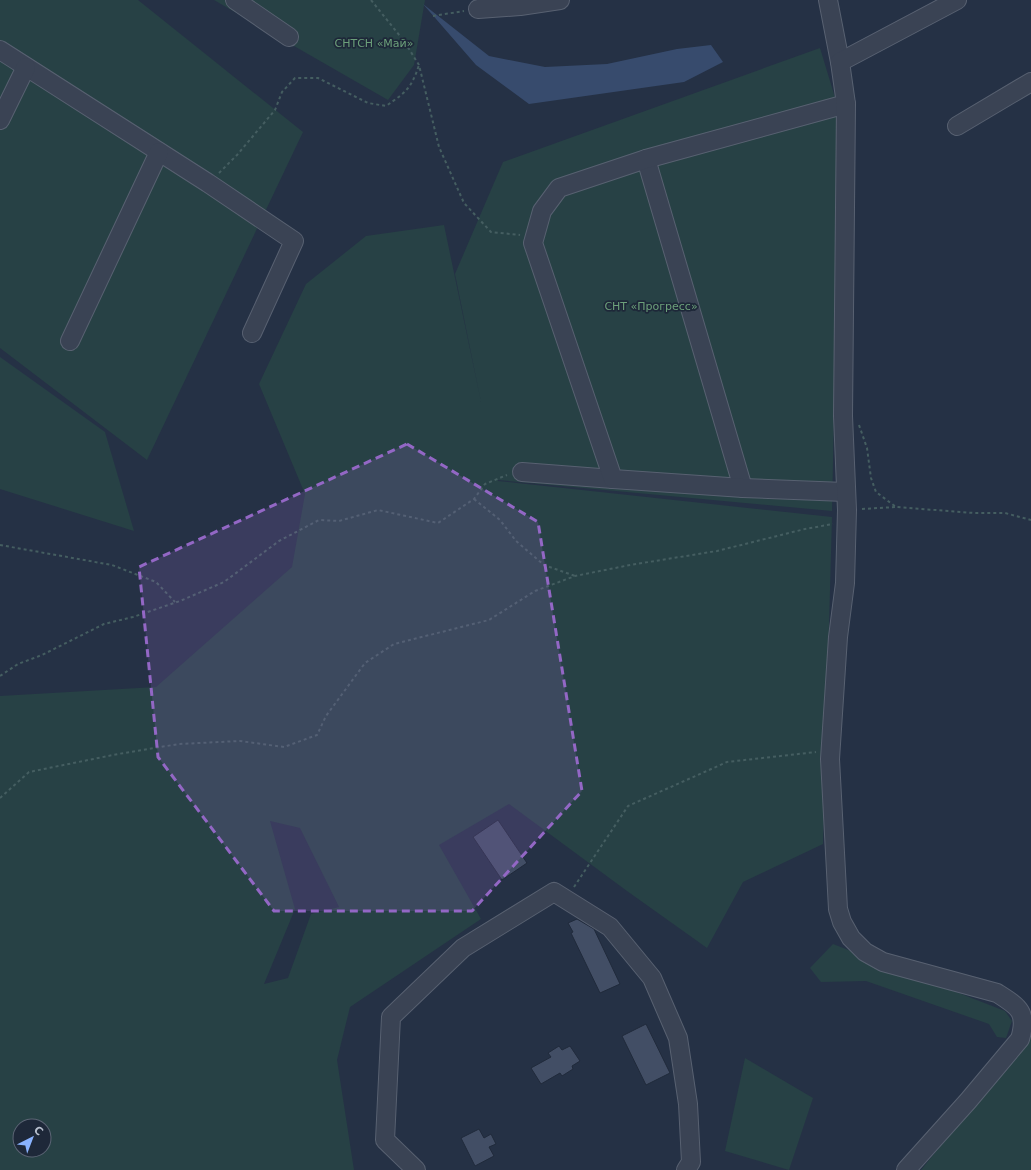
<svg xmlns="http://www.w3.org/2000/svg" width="1031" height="1170" font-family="'DejaVu Sans',sans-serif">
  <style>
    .green { fill: #274145; fill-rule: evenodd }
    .water { fill: #374b6d }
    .building { fill: #424e65; stroke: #202a3b }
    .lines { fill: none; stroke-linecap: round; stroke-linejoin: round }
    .minor-casing { stroke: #586171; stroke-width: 20 }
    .path { stroke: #455e61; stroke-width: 2; stroke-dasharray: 3 3; stroke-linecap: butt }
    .minor { stroke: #3a4354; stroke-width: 18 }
    .marked { fill: #9367c5; fill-opacity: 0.2; stroke: #9367c5; stroke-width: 3; stroke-dasharray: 8 5; stroke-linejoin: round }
    .labels { text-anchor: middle; stroke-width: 3.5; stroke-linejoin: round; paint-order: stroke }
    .park-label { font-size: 11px; fill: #6ca07a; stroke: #1e2839 }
  </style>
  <rect width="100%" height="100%" fill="#253145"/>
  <g class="green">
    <polygon points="0,0 138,0 303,132 147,460 0,348"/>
    <polygon points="214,0 425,0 414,65 388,100"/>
    <path d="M820,48L840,114L832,511L498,480V481L832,517L823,844L743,882L707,948L627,891L509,804L439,845L481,919L350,1007L337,1060L354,1170H0V696L156,687L292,567L305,494L259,384L306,284L366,236L444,225L481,402L455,274L503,162ZM270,821L300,828L339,907L311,914L288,978L264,984L295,909ZM20,1126H44V1150H20Z"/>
    <polygon points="0,357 105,432 134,531 0,489"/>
    <polygon points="833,944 1005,1011 1012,1021 1006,1038 997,1037 989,1024 866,981 821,982 810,968"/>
    <polygon points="1031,1034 1031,1170 921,1170"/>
    <polygon points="745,1058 813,1098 789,1170 725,1151"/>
  </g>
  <polygon class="water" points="423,4 489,56 545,67 607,64 677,49 711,45 723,62 684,82 529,104 476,65"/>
  <g class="building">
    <polygon points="498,820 527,863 502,880 473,837"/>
    <polygon points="577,919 594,929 620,984 600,993 571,933 573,932 568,923"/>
    <polygon points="646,1024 670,1073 646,1085 622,1036"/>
    <polygon points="559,1046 562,1050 570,1046 580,1061 572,1066 573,1069 562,1076 560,1073 541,1084 531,1068 551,1057 548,1053"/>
    <polygon points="479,1129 484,1138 491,1134 496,1144 489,1147 494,1156 475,1166 461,1138"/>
  </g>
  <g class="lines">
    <defs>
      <g id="minor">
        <polyline points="235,0 289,37"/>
        <polyline points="828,0 840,62"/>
        <polyline points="478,9 520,6 560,0"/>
        <polyline points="0,50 208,183 294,241 252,333"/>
        <polyline points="0,120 26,67"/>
        <polyline points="957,126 1031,82"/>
        <polyline points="646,159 743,488"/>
        <polyline points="70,341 159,152"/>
        <polyline points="522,472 613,479"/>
        <polyline points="845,492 743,488 613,479 533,243 542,211 559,188 646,159 846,104"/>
        <polyline points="416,1170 385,1140 391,1017 463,948 554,892 610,927 652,978 678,1038 688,1104 691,1162 686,1170"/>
        <path d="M906,1170L968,1101L1020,1039C1028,1012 1019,1007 997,993L883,962L865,952L851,938L842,922L838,909L830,759L838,637L845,583L847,510L843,416L846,104L840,62L957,0"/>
      </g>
    </defs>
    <use href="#minor" class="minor-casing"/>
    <g class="path">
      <polyline points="371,0 404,41 419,65 439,147 464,203 491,232 520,235"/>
      <polyline points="433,16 464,11"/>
      <path d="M219,173L237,155L275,110L282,92L295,78H318L368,103L386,106C406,92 411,89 419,65"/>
      <polyline points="859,425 867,448 871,478 876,492 896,507 974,513 1005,513 1031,520"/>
      <polyline points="474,499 500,520 516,541 544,565 575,576"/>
      <polyline points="862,509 896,507"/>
      <polyline points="0,545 112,565 156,582 175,602"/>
      <polyline points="0,676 18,664 42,655 104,624 133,617 180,601 224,582 279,541 319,520 339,521 378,510 438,523 474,499 485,484 507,475"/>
      <polyline points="0,798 29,772 118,754 179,744 240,741 284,747 317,735 326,716 365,663 394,644 489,620 535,591 575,576 630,565 717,551 805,529 833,524"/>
      <polyline points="574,887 628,806 727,762 816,752"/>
    </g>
    <use href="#minor" class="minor"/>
  </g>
  <path class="marked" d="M407,444L538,522L582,791L472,911H274L158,757L139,567Z"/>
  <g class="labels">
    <g class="park-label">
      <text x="374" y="47">СНТСН «Май»</text>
      <text x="651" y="310">СНТ «Прогресс»</text>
    </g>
  </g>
  <g transform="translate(32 1138) rotate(42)"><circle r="19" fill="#1e2839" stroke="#5b6474"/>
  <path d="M0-3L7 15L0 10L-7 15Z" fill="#8ab3ff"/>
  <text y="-6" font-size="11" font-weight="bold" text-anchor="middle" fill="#b7bfcd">С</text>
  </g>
</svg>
